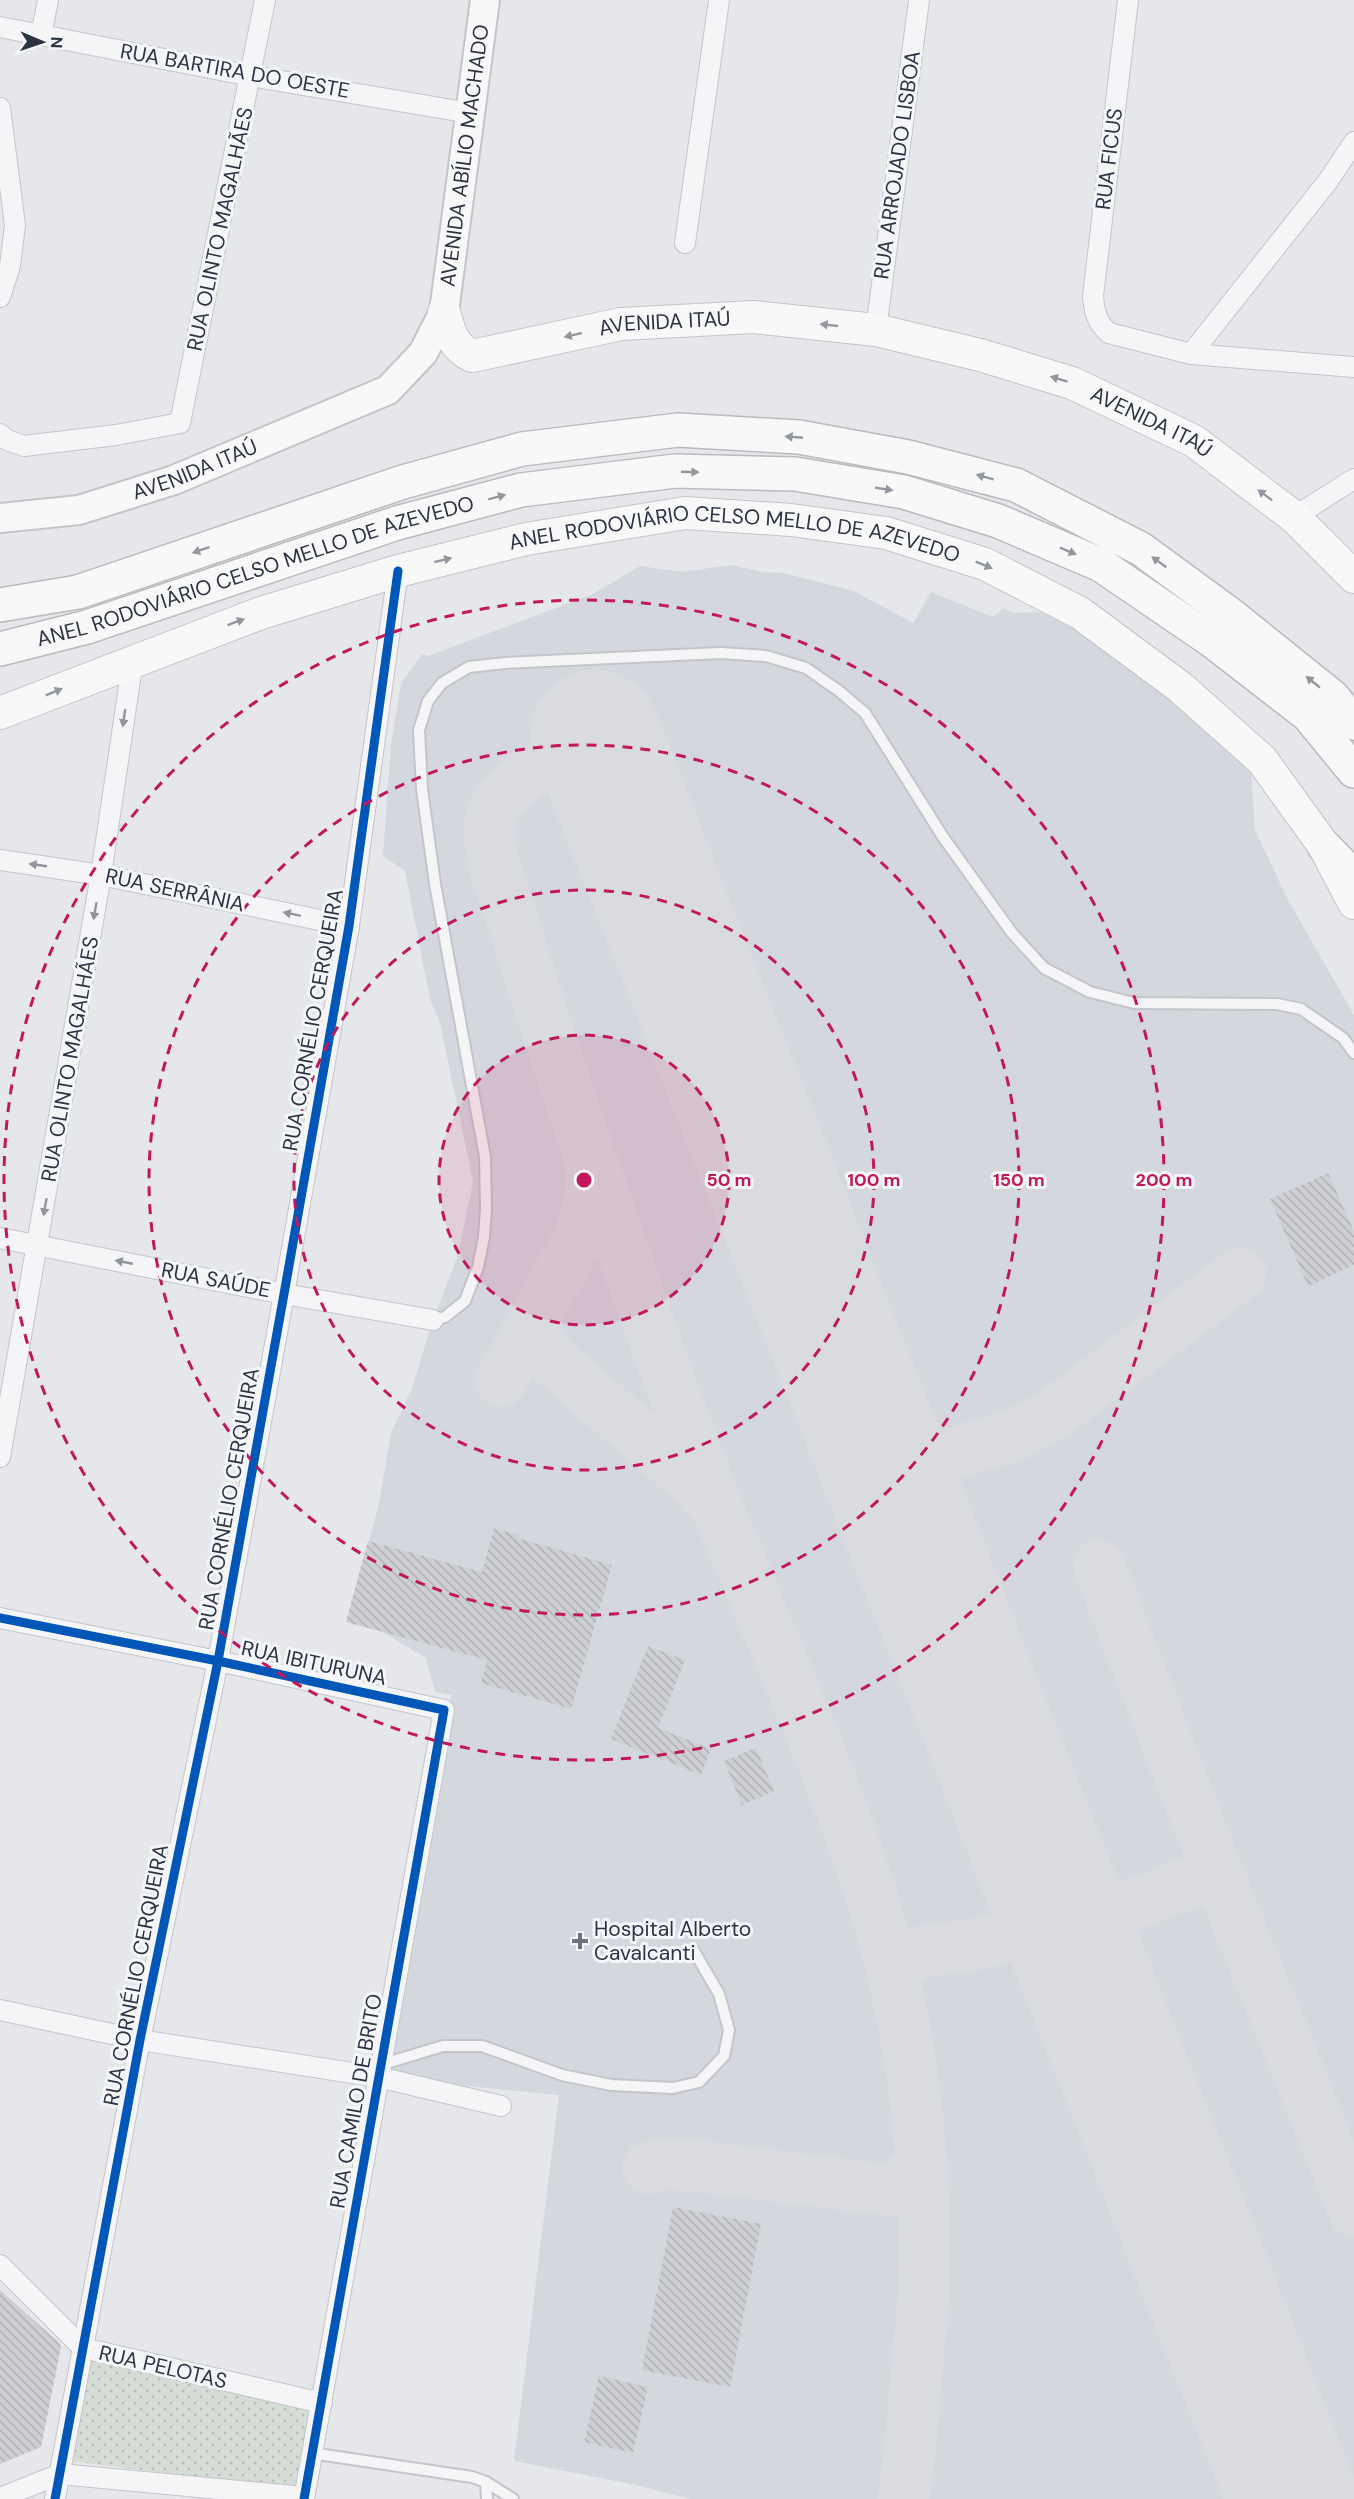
<svg xmlns="http://www.w3.org/2000/svg" width="1354" height="2499" font-family="'DM Sans',sans-serif">
  <style>
    .built { fill: #d4d7dd }
    .park { fill: url(#park-dots) }
    .lines { fill: none; stroke-linecap: round; stroke-linejoin: round }
    .taxiway { stroke: #dadbde; stroke-width: 52 }
    .runway { stroke: #dadbde; stroke-width: 130 }
    .building { fill: url(#building-back-hatch) }
    .service-casing { stroke: #c3c5c8; stroke-width: 14 }
    .minor-casing { stroke: #c3c5c8; stroke-width: 22 }
    .secondary-casing { stroke: #c3c5c8; stroke-width: 32 }
    .primary-casing { stroke: #c2c4c8; stroke-width: 34 }
    .motorway-casing { stroke: #b8babe; stroke-width: 36 }
    .service { stroke: #f5f5f7; stroke-width: 10 }
    .minor { stroke: #f5f5f7; stroke-width: 20 }
    .secondary { stroke: #f8f8f8; stroke-width: 28 }
    .primary { stroke: #f8f8f8; stroke-width: 32 }
    .motorway { stroke: #f8f8f8; stroke-width: 33 }
    .cycleway-casing { stroke: #f4f6f9; stroke-width: 13 }
    .cycleway { stroke: #0057b8; stroke-width: 9 }
    .oneway { fill: #92969e }
    .oneway2 { fill: #90949d }
    .ring { fill: none; stroke: #c2185b; stroke-width: 3; stroke-dasharray: 10 8 }
    .poi-dot { fill: #6d727d; stroke: #f4f6f9; stroke-width: 2 }
    .labels { text-anchor: middle; stroke-width: 6; stroke-linejoin: round; paint-order: stroke }
    .street-label { font-size: 21px; fill: #2c3343; stroke: #f4f6f9 }
    .poi-label { font-size: 21px; fill: #2c3343; stroke: #f4f6f9; text-anchor: start }
    .centre { fill: #c2185b; stroke: #f4f6f9; stroke-width: 3 }
    .ring-label { font-size: 18px; text-anchor: middle; font-weight: bold; fill: #c2185b; stroke: #f4f6f9; stroke-width: 6; stroke-linejoin: round; paint-order: stroke }
  </style>
  <defs>
    <pattern id="park-dots" width="8" height="8" patternUnits="userSpaceOnUse" patternTransform="scale(1.5)"><rect width="8" height="8" fill="#d6ddd6"/><path d="M2 2h.1M6 6h.1" fill="none" stroke="#b8beb9" stroke-width="1.8" stroke-linecap="round"/></pattern>
    <pattern id="building-back-hatch" width="6" height="6" patternUnits="userSpaceOnUse" patternTransform="scale(1.5)"><rect width="6" height="6" fill="#cecfd2"/><path d="M-1 5l2 2M0 0l6 6M5-1l2 2" fill="none" stroke="#b1b2b6"/></pattern>
  </defs>
  <rect width="100%" height="100%" fill="#e5e7ea"/>
  <polygon class="built" points="731,565 763,572 783,573 854,591 913,623 931,592 993,617 1004,608 1014,613 1043,612 1112,650 1179,705 1251,771 1255,830 1288,900 1354,1015 1354,2499 690,2499 636,2485 514,2461 559,2095 378,2077 444,1710 453,1695 435,1692 426,1658 381,1631 346,1622 378,1508 391,1433 412,1388 433,1320 458,1255 473,1181 440,1023 430,999 405,871 383,856 391,744 401,684 422,654 428,656 593,594 640,566 682,572"/>
  <polygon class="park" points="88,2356 311,2410 297,2490 70,2461"/>
  <g class="lines">
    <g class="taxiway">
      <path d="M601,752C564,753 493,781 490,824C488,859 504,893 514,925C536,998 561,1070 585,1142C627,1265 670,1387 718,1508C765,1626 819,1741 860,1861C907,1995 928,2140 924,2282C924,2310 919,2339 917,2367C913,2411 911,2455 903,2499"/>
      <polyline points="536,1316 536,1338 545,1354 685,1475 707,1498"/>
      <polyline points="501,1381 583,1230 591,1192 593,1167"/>
      <polyline points="893,1488 909,1466 1015,1435 1058,1411 1240,1274"/>
      <polyline points="1099,1566 1213,1861 1354,2211"/>
      <polyline points="1053,1894 1076,1916 1091,1921"/>
      <polyline points="1078,1956 1083,1934 1091,1921 1204,1877 1216,1880 1224,1886"/>
      <polyline points="892,1974 901,1961 911,1954 1042,1933 1063,1938 1074,1947"/>
      <path d="M648,2168L663,2164L696,2166L890,2190C905,2185 913,2172 921,2159"/>
    </g>
    <polyline class="runway" points="595,735 1293,2499"/>
  </g>
  <g class="building">
    <polygon points="1328,1173 1354,1231 1354,1265 1308,1286 1270,1199"/>
    <polygon points="494,1528 518,1535 517,1538 612,1565 571,1709 481,1683 487,1660 346,1622 368,1541 482,1572"/>
    <polygon points="648,1646 685,1660 658,1728 711,1749 701,1775 611,1739"/>
    <polygon points="756,1748 774,1791 742,1805 724,1761"/>
    <polygon points="673,2207 761,2224 730,2387 642,2370"/>
    <polygon points="0,2290 58,2342 61,2347 41,2447 0,2464"/>
    <polygon points="599,2376 648,2387 633,2453 584,2442"/>
  </g>
  <g class="lines">
    <defs>
      <g id="service">
        <polyline points="433,1320 445,1317 465,1301 478,1267 484,1237 486,1209 485,1157 435,884 422,789 419,730 428,701 442,683 469,667 505,663 721,653 766,656 806,668 839,691 865,713 943,837 1012,933 1044,968 1090,992 1134,1003 1277,1004 1301,1009 1343,1038 1354,1053"/>
        <polyline points="380,2065 443,2046 482,2046 562,2075 611,2085 673,2088 699,2082 724,2056 729,2030 719,1994 694,1951"/>
        <polyline points="311,2453 472,2477 486,2482 513,2499"/>
        <polyline points="486,2482 487,2499"/>
      </g>
      <g id="minor">
        <path d="M1128,0L1093,296C1094,311 1097,323 1109,333L1191,354L1354,367"/>
        <polyline points="0,27 251,76 470,113"/>
        <polyline points="41,35 48,0"/>
        <polyline points="0,108 15,225 10,266 0,297"/>
        <polyline points="685,243 719,0"/>
        <polyline points="876,330 919,0"/>
        <polyline points="1191,354 1328,181 1354,142"/>
        <polyline points="0,434 7,440 24,446 116,435 180,423 265,0"/>
        <polyline points="1294,517 1354,479"/>
        <polyline points="0,860 101,875 349,926"/>
        <polyline points="0,1238 284,1294 433,1320"/>
        <polyline points="0,1457 101,875 133,660"/>
        <polyline points="0,1618 218,1661 444,1710 304,2499"/>
        <polyline points="0,2010 140,2040 378,2077 501,2106"/>
        <polyline points="0,2265 83,2348 322,2403"/>
        <polyline points="0,2498 60,2474 304,2497"/>
        <polyline points="55,2499 140,2040 218,1661 284,1294 349,926 398,571"/>
      </g>
      <g id="secondary">
        <path id="s1" d="M0,518L79,510L174,480L388,390L423,353L444,312L485,0"/>
      </g>
      <g id="primary">
        <path id="s2" d="M444,312C450,332 452,346 472,356L621,324L754,317L876,330L980,355L1072,383L1194,441L1294,517L1354,577"/>
        <path id="s3" d="M0,713L261,613L398,571L526,539L685,513L791,520L886,533L985,564L1080,613L1180,687L1262,760L1324,846L1354,903"/>
      </g>
      <g id="motorway">
        <polyline points="0,605 78,592 403,482 522,449 678,430 799,437 908,457 1016,485 1141,549 1231,615 1333,697 1354,723"/>
        <path id="s4" d="M0,649L87,627L397,523L521,490L675,471L795,474L904,492L998,521L1101,565L1211,640L1308,715L1354,771"/>
        <polyline points="1324,846 1354,877"/>
      </g>
    </defs>
    <use href="#service" class="service-casing"/>
    <use href="#minor" class="minor-casing"/>
    <use href="#secondary" class="secondary-casing"/>
    <use href="#primary" class="primary-casing"/>
    <use href="#motorway" class="motorway-casing"/>
    <use href="#service" class="service"/>
    <use href="#minor" class="minor"/>
    <use href="#secondary" class="secondary"/>
    <use href="#primary" class="primary"/>
    <use href="#motorway" class="motorway"/>
    <defs>
      <g id="cycleway">
        <polyline points="0,1618 218,1661 444,1710 304,2499"/>
        <polyline points="55,2499 140,2040 218,1661 284,1294 349,926 398,571"/>
      </g>
    </defs>
    <use href="#cycleway" class="cycleway-casing"/>
    <use href="#cycleway" class="cycleway"/>
  </g>
  <defs><path id="oneway-solid" d="M-6-.8H1V-3.2L6.5 0L1 3.2V.8H-6Z" transform="scale(1.5)"/></defs>
  <g class="oneway">
    <use href="#oneway-solid" transform="translate(829 325) rotate(-174)"/>
    <use href="#oneway-solid" transform="translate(573 335) rotate(167)"/>
    <use href="#oneway-solid" transform="translate(1059 379) rotate(-163)"/>
    <use href="#oneway-solid" transform="translate(794 437) rotate(-175)"/>
    <use href="#oneway-solid" transform="translate(690 472) rotate(2)"/>
    <use href="#oneway-solid" transform="translate(985 477) rotate(-165)"/>
    <use href="#oneway-solid" transform="translate(884 489) rotate(9)"/>
    <use href="#oneway-solid" transform="translate(1265 495) rotate(-143)"/>
    <use href="#oneway-solid" transform="translate(497 497) rotate(-15)"/>
    <use href="#oneway-solid" transform="translate(201 550) rotate(161)"/>
    <use href="#oneway-solid" transform="translate(1068 551) rotate(23)"/>
    <use href="#oneway-solid" transform="translate(443 560) rotate(-14)"/>
    <use href="#oneway-solid" transform="translate(1159 562) rotate(-144)"/>
    <use href="#oneway-solid" transform="translate(984 565) rotate(22)"/>
    <use href="#oneway-solid" transform="translate(236 622) rotate(-20)"/>
    <use href="#oneway-solid" transform="translate(1313 682) rotate(-141)"/>
    <use href="#oneway-solid" transform="translate(54 692) rotate(-22)"/>
  </g>
  <g class="oneway2">
    <use href="#oneway-solid" transform="translate(124 718) rotate(98)"/>
    <use href="#oneway-solid" transform="translate(38 865) rotate(-172)"/>
    <use href="#oneway-solid" transform="translate(95 911) rotate(100)"/>
    <use href="#oneway-solid" transform="translate(292 914) rotate(-168)"/>
    <use href="#oneway-solid" transform="translate(45 1207) rotate(100)"/>
    <use href="#oneway-solid" transform="translate(124 1262) rotate(-169)"/>
  </g>
  <circle cx="584" cy="1180" r="145" fill="#c2185b" fill-opacity=".12"/>
  <g class="ring">
    <circle cx="584" cy="1180" r="145"/>
    <circle cx="584" cy="1180" r="290"/>
    <circle cx="584" cy="1180" r="435"/>
    <circle cx="584" cy="1180" r="580"/>
  </g>
  <path class="poi-dot" d="M577 1932h6v6h6v6h-6v6h-6v-6h-6v-6h6z"/>
  <g class="labels">
    <g class="street-label">
      <text transform="translate(235 71) rotate(10)" y="7">RUA BARTIRA DO OESTE</text>
      <text dy="7" stroke="none"><textPath href="#s1" startOffset="666">AVENIDA ABÍLIO MACHADO</textPath></text>
      <text transform="translate(1109 159) rotate(-83)" y="7">RUA FICUS</text>
      <text transform="translate(897 165) rotate(-82)" y="7">RUA ARROJADO LISBOA</text>
      <text transform="translate(220 229) rotate(-78)" y="7">RUA OLINTO MAGALHÃES</text>
      <text dy="7" stroke="none"><textPath href="#s2" startOffset="250">AVENIDA ITAÚ</textPath></text>
      <text dy="7" stroke="none"><textPath href="#s2" startOffset="754">AVENIDA ITAÚ</textPath></text>
      <text dy="7" stroke="none"><textPath href="#s1" startOffset="202">AVENIDA ITAÚ</textPath></text>
      <text dy="7" stroke="none"><textPath href="#s3" startOffset="766">ANEL RODOVIÁRIO CELSO MELLO DE AZEVEDO</textPath></text>
      <text dy="7" stroke="none"><textPath href="#s4" startOffset="267">ANEL RODOVIÁRIO CELSO MELLO DE AZEVEDO</textPath></text>
      <text transform="translate(175 890) rotate(12)" y="7">RUA SERRÂNIA</text>
      <text transform="translate(313 1020) rotate(-80)" y="7">RUA CORNÉLIO CERQUEIRA</text>
      <text transform="translate(70 1059) rotate(-80)" y="7">RUA OLINTO MAGALHÃES</text>
      <text transform="translate(216 1280) rotate(11)" y="7">RUA SAÚDE</text>
      <text transform="translate(229 1499) rotate(-80)" y="7">RUA CORNÉLIO CERQUEIRA</text>
      <text transform="translate(314 1663) rotate(12)" y="7">RUA IBITURUNA</text>
      <text transform="translate(136 1975) rotate(-79)" y="7">RUA CORNÉLIO CERQUEIRA</text>
      <text transform="translate(356 2101) rotate(-80)" y="7">RUA CAMILO DE BRITO</text>
      <text transform="translate(163 2367) rotate(13)" y="7">RUA PELOTAS</text>
    </g>
    <g class="poi-label">
      <text x="594" y="1936">Hospital Alberto<tspan x="594" dy="24">Cavalcanti</tspan></text>
    </g>
  </g>
  <circle cx="584" cy="1180" r="9" class="centre"/>
  <g class="ring-label">
    <text x="729" y="1186">50 m</text>
    <text x="874" y="1186">100 m</text>
    <text x="1019" y="1186">150 m</text>
    <text x="1164" y="1186">200 m</text>
  </g>
  <g transform="translate(42 42) rotate(92)" stroke="#f4f6f9" stroke-width="4.5" paint-order="stroke">
  <path d="M0-4.5L10 22L0 15L-10 22Z" fill="#2c3343"/>
  <text y="-9" font-size="16" font-weight="bold" text-anchor="middle" fill="#2c3343">N</text>
  </g>
</svg>
